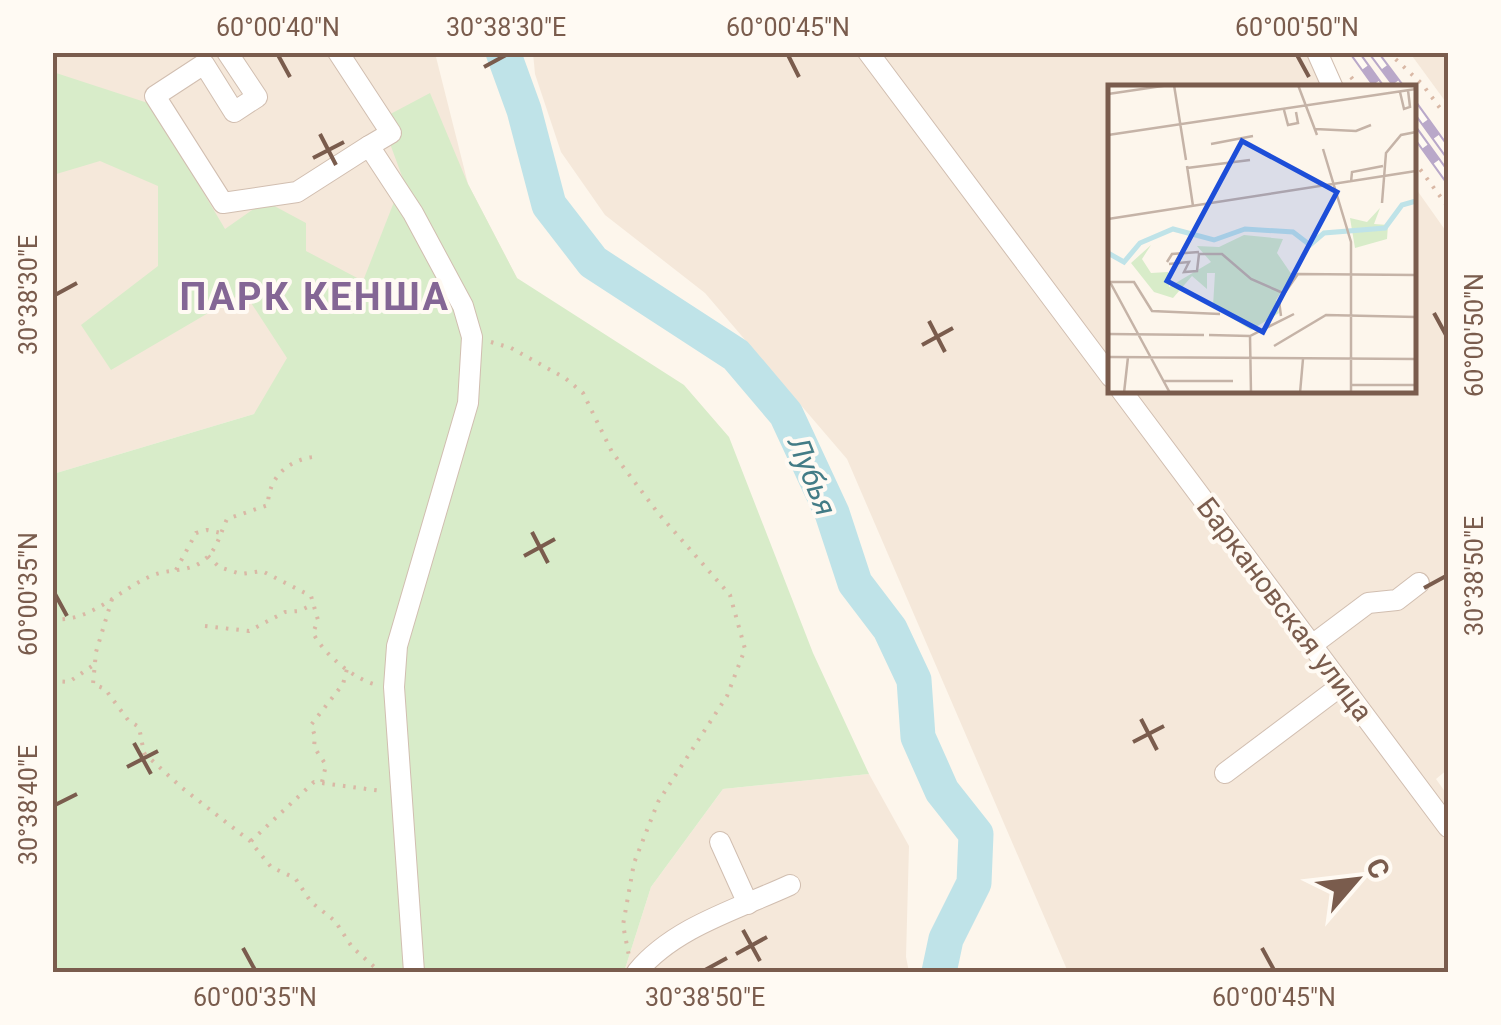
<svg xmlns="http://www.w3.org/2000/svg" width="1501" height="1025" font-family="Roboto,sans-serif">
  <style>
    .residential { fill: #f5e8da }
    .green { fill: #d8ecc9 }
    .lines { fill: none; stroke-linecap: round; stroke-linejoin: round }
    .river { stroke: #bfe3e8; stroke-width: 35 }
    .minor-casing { stroke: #d1beb0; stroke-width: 22 }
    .path { stroke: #d9b8a5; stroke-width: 4; stroke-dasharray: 2.5 8; stroke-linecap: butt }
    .minor { stroke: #fff; stroke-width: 20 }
    .rail-casing { stroke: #b9a8c9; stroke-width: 10 }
    .rail { stroke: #fffaf3; stroke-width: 6; stroke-dasharray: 19; stroke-linecap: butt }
    .ticks { fill: none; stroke: #7a5c4d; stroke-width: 4 }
    .labels { text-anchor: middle; stroke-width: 8; stroke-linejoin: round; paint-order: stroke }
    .street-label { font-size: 28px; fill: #7a5c4d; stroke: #fffaf3 }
    .water-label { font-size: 30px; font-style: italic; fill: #437c86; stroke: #fffaf3 }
    .district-label { font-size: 38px; font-weight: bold; letter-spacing: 2.5px; fill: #846695; stroke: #fffaf3 }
    .inset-river { fill: none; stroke: #bfe3e8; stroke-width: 5 }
    .inset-road { fill: none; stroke: #c5b3a7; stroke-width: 2.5 }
    .view { fill: #1d4ed8; fill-opacity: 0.15; stroke: #1d4ed8; stroke-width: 5 }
    .inset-edge { fill: none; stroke: #7a5c4d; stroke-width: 5 }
    .neatline { fill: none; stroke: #7a5c4d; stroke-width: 4 }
    .ticks-label { font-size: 25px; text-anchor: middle; fill: #7a5c4d }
  </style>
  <rect width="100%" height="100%" fill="#fdf6ec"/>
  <g class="residential">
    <polygon points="53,53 435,53 468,184 517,278 254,414 53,474"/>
    <polygon points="533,53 1314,53 1340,87 1111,88 1111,390 1414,390 1414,186 1448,234 1448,769 1436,779 1448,796 1448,972 1068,972 847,459 705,293 605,215 561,152 535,74"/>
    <polygon points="1410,53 1448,53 1448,105"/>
    <polygon points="869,774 909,846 906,957 909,972 624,972 651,887 723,789"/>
  </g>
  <polygon class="green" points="53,72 151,104 225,229 265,201 306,223 306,251 363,281 403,179 381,119 430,93 468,184 517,278 684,385 729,437 813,653 869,774 723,789 651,887 624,972 61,972 53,968 53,474 254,414 287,358 244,292 111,370 81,325 158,266 158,186 100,161 53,175"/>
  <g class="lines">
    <polyline class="river" points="503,52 524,110 549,205 593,262 736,355 786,414 832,513 855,583 890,629 914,680 918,737 942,791 976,834 974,883 946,939 939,972"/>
    <defs>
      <g id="minor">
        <polyline points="227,52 257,97 234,112 204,64 155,96 223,203 297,192 369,146 413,213 463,306 472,337 468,403 397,646 394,687 414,972"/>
        <polyline points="338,52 391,133 369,146"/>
        <polyline points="868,52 1111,377"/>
        <polyline points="1317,52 1333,88"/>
        <polyline points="1121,390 1448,827"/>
        <polyline points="1312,645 1368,603 1397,600 1419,583"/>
        <polyline points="1225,773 1342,685"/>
        <polyline points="720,842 748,904"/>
        <path d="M637,972C674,927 738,909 790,885"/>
      </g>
    </defs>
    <use href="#minor" class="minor-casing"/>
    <g class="path">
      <polyline points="1388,52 1422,84 1440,108 1448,107"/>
      <polyline points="1351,77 1359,88"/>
      <polyline points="1414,161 1448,207"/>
      <polyline points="491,342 511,348 565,378 583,393 612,452 658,513 730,595 745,649 727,696 658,802 634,863 623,925 629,956"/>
      <path d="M208,556L219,567L241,574L262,571L311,596L318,620L313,633C323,653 355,681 378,685"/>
      <polyline points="176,570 196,533 207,530 221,533"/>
      <polyline points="112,599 96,652 93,684 105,689 128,720 139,727 144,753 181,787 250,841 271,867 295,878 311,902 335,921 352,947 380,972"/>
      <path d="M52,619C91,623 118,590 151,576C169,568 189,573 204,560C217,550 220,534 227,519L268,505C268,478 288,460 313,457"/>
      <polyline points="205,626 249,631 285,612 299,611 314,604"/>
      <polyline points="52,681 69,682 92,666"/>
      <polyline points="322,782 326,765 314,747 315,736 311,725 343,684 347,669"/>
      <polyline points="251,841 314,782 382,791"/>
    </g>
    <use href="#minor" class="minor"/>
    <defs>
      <g id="rail">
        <polyline points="1354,52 1380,88"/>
        <polyline points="1373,52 1400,88"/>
        <polyline points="1414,106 1448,153"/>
        <polyline points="1414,131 1448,178"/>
      </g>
    </defs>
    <use href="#rail" class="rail-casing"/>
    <use href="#rail" class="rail"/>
  </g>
  <path class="ticks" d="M278,55L290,77M788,55L799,77M1297,55L1309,77M484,67L506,55M320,134L336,165M313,158L344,142M55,295L77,283M1434,313L1446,335M929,321L945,352M922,345L953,328M532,532L548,563M524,556L555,539M1424,588L1446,576M55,594L67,616M1141,719L1157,750M1133,742L1164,726M134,743L151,774M127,767L158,751M55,805L77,794M743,930L760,961M243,948L255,970M1262,948L1274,970M736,954L767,937M705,970L727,958"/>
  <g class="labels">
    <g class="street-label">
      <text transform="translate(1285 609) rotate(53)" y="10">Баркановская улица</text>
    </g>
    <g class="water-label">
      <text transform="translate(812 476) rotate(68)" y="10">Лубья</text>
    </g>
    <g class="district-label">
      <text x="315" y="310">ПАРК КЕНША</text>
    </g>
  </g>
  <g transform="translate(1108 85)">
    <rect width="308" height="308" fill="#fdf6ec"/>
    <path d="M272,123L266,139L280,140L279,154L247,163L242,133L259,137ZM136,150L175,154L169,168L184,190L168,215L171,228L143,245L105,221L107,188H99V204L84,191L65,213L46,207L23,178L43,160L34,174L43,188L60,187L61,202L103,177L89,161L111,162Z" fill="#d8ecc9"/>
    <path class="inset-river" d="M0,168L16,177L32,158L65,144L106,155L137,144L185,147L202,160L216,148L277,143L294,120L308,116"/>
    <path class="inset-road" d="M66,0L78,75M190,0L209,50M292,7L296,24L302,22L300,5M0,9L61,0M176,25L180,40L190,38L188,27M207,44L248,46L263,40M0,50L308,4M103,59L145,51M215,64L243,157V308M79,81L85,121M79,83L142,75M243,97L244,87L275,81M274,118L278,68L293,50L308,47M0,134L308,86M59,177L64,169L91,167M61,179L81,177L76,187L89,186L91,169H114L143,194L175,208M173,231L171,216L190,189L308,190M0,249L96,250M101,250L142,251L186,229M142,251L143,308M166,261L218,230L308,232M0,272L308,274M56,296H125M243,300H308M16,308L20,272M62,308L2,197H26L44,226L112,229M192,308L195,274"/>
    <path class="view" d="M134,56L229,107L155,247L59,196Z"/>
    <rect width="308" height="308" class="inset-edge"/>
  </g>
  <rect width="1501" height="1025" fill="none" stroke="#fffaf3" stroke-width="110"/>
  <g transform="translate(1356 880) rotate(62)" stroke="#fffaf3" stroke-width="8" paint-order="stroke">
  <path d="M0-8L18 38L0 25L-18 38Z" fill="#7a5c4d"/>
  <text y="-15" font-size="28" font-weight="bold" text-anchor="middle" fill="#7a5c4d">С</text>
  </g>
  <rect x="55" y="55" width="1391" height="915" class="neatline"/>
  <g class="ticks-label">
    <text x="278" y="36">60°00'40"N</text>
    <text x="506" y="36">30°38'30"E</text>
    <text x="788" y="36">60°00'45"N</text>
    <text x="1297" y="36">60°00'50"N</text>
    <text transform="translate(28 295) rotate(-90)" y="9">30°38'30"E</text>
    <text transform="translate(1474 335) rotate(-90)" y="9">60°00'50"N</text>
    <text transform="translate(1474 576) rotate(-90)" y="9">30°38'50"E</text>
    <text transform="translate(28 594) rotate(-90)" y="9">60°00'35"N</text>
    <text transform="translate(28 805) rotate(-90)" y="9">30°38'40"E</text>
    <text x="255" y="1006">60°00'35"N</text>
    <text x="705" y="1006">30°38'50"E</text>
    <text x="1274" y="1006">60°00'45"N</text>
  </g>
</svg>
